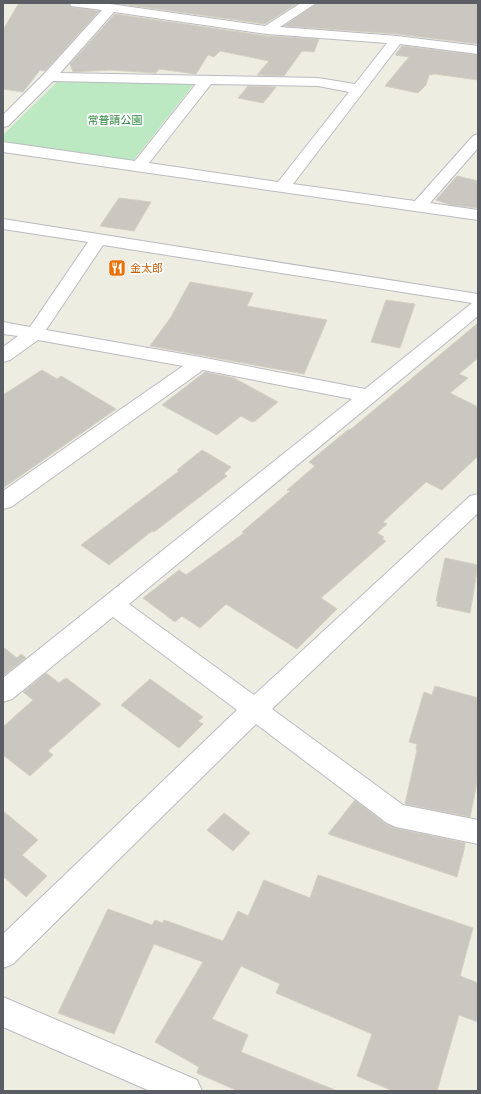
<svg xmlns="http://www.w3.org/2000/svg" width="481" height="1094" font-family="Rubik,'Noto Sans JP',sans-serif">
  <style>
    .green { fill: #bce8c2 }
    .building { fill: #c9c7bf; stroke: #d3d0c0 }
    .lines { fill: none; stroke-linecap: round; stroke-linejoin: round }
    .minor-casing { stroke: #babbc2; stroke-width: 2 }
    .minor { fill: #fff; fill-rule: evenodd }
    .labels { text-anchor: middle; stroke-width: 3.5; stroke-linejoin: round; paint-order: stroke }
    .far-park-label { font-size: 11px; fill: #2e873e; stroke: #fff }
    .far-food-label { font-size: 11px; fill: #c56008; stroke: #fff; text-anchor: start }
  </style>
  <rect width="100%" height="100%" fill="#eeede2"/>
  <polygon class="green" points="58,81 194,84 133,161 3,142 3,135"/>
  <g class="building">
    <polygon points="19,3 69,3 71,7 99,11 45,71 40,70 23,92 3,89 3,30"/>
    <polygon points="114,3 298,3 265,24"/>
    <polygon points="317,3 478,3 478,44 397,34 284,26"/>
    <polygon points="115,14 267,36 319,39 314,52 302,51 284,76 257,75 269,61 220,51 214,57 208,55 196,74 159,69 156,73 110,70 73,72 70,64"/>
    <polygon points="402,46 478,55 478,80 435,74 429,75 426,85 418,93 385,86 409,57 395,55"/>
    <polygon points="248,86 276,87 263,103 238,98"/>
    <polygon points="457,176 478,181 478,208 451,205 436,200"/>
    <polygon points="119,198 151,202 134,231 100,226"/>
    <polygon points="190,282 253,293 247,306 327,320 304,374 150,346 171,317"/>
    <polygon points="386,300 415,304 400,348 371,342"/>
    <polygon points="478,323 478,358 459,374 468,378 450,393 478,407 478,456 442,490 426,482 383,522 387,524 377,533 384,537 382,539 386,541 321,598 337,609 297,649 226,604 200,628 182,616 175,622 143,598 179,570 186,575 244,533 242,532 290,491 287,490 315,466 309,462 349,429 350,430"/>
    <polygon points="42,370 57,379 61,376 116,409 3,488 3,395"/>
    <polygon points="205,372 234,378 278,402 255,421 252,422 241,416 217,435 162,405"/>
    <polygon points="202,450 231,467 224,474 227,476 154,532 152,531 109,565 81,545 179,471 177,470"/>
    <polygon points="445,558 478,565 470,613 437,606 438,601 436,601"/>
    <polygon points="3,647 17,658 21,654 26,658 3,676"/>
    <polygon points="46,673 59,683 66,678 101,704 48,751 53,755 30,776 3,755 3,727 33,700 23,692"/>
    <polygon points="150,679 203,717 198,721 203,724 179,748 121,705"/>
    <polygon points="435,686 478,698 478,778 470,817 405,804 417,750 416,749 417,744 409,742 424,692 432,695"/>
    <polygon points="355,800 386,824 395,828 465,843 464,850 457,877 328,834"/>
    <polygon points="3,811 38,840 22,855 47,876 26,897 3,876"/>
    <polygon points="224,813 250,833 233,851 207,830"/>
    <polygon points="318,875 473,928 460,976 478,983 478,1022 459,1015 437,1091 393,1091 357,1076 372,1034 276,993 280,984 241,966 212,1019 248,1035 241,1052 335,1090 335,1091 238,1091 197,1073 199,1067 155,1042 203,962 154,944 114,1034 58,1013 108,909 152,925 155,920 163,923 164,920 223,941 238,911 248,916 264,880 310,898"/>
  </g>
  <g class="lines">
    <defs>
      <g id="minor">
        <path d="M70,3H103L265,26L301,3H316L280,27L397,36L478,46V54L400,44L293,184L415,201L473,136L478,134V148L430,203L478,210V220L3,152V142L135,161L196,84L53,81L8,126L3,127V115L44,74L102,10L71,6ZM114,12L267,34L387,43L355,84L318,78L60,73ZM211,84L318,86L349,92L278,182L149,163Z"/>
        <path d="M3,219L478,294V316L129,604L254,695L470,496L478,494V513L272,709L403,805L478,820V844L396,827L387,823L256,724L13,964L3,968V934L237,710L113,617L12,699L3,702V678L352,399L203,370L11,507L3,509V491L183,366L38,340L10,360L3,362V347L18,336L3,334V322L30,327L88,242L3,229ZM103,245L472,303L365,389L200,357L46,330Z"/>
        <polygon points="3,997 197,1080 202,1091 150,1091 3,1027"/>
      </g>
    </defs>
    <use href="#minor" class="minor-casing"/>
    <use href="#minor" class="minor"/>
  </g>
  <defs>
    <symbol id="restaurant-square" viewBox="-11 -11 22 22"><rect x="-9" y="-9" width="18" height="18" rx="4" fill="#e8710a" stroke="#fff"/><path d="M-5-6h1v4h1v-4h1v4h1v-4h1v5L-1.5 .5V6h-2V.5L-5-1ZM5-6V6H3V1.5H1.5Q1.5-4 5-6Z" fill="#fff"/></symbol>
  </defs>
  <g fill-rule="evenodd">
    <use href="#restaurant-square" x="107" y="258" width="20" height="20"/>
  </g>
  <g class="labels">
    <g class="far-park-label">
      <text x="115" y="124">常普請公園</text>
    </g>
    <g class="far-food-label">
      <text x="130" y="272">金太郎</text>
    </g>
  </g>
  <rect width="481" height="1094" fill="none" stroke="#5a5d64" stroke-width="8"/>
</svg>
